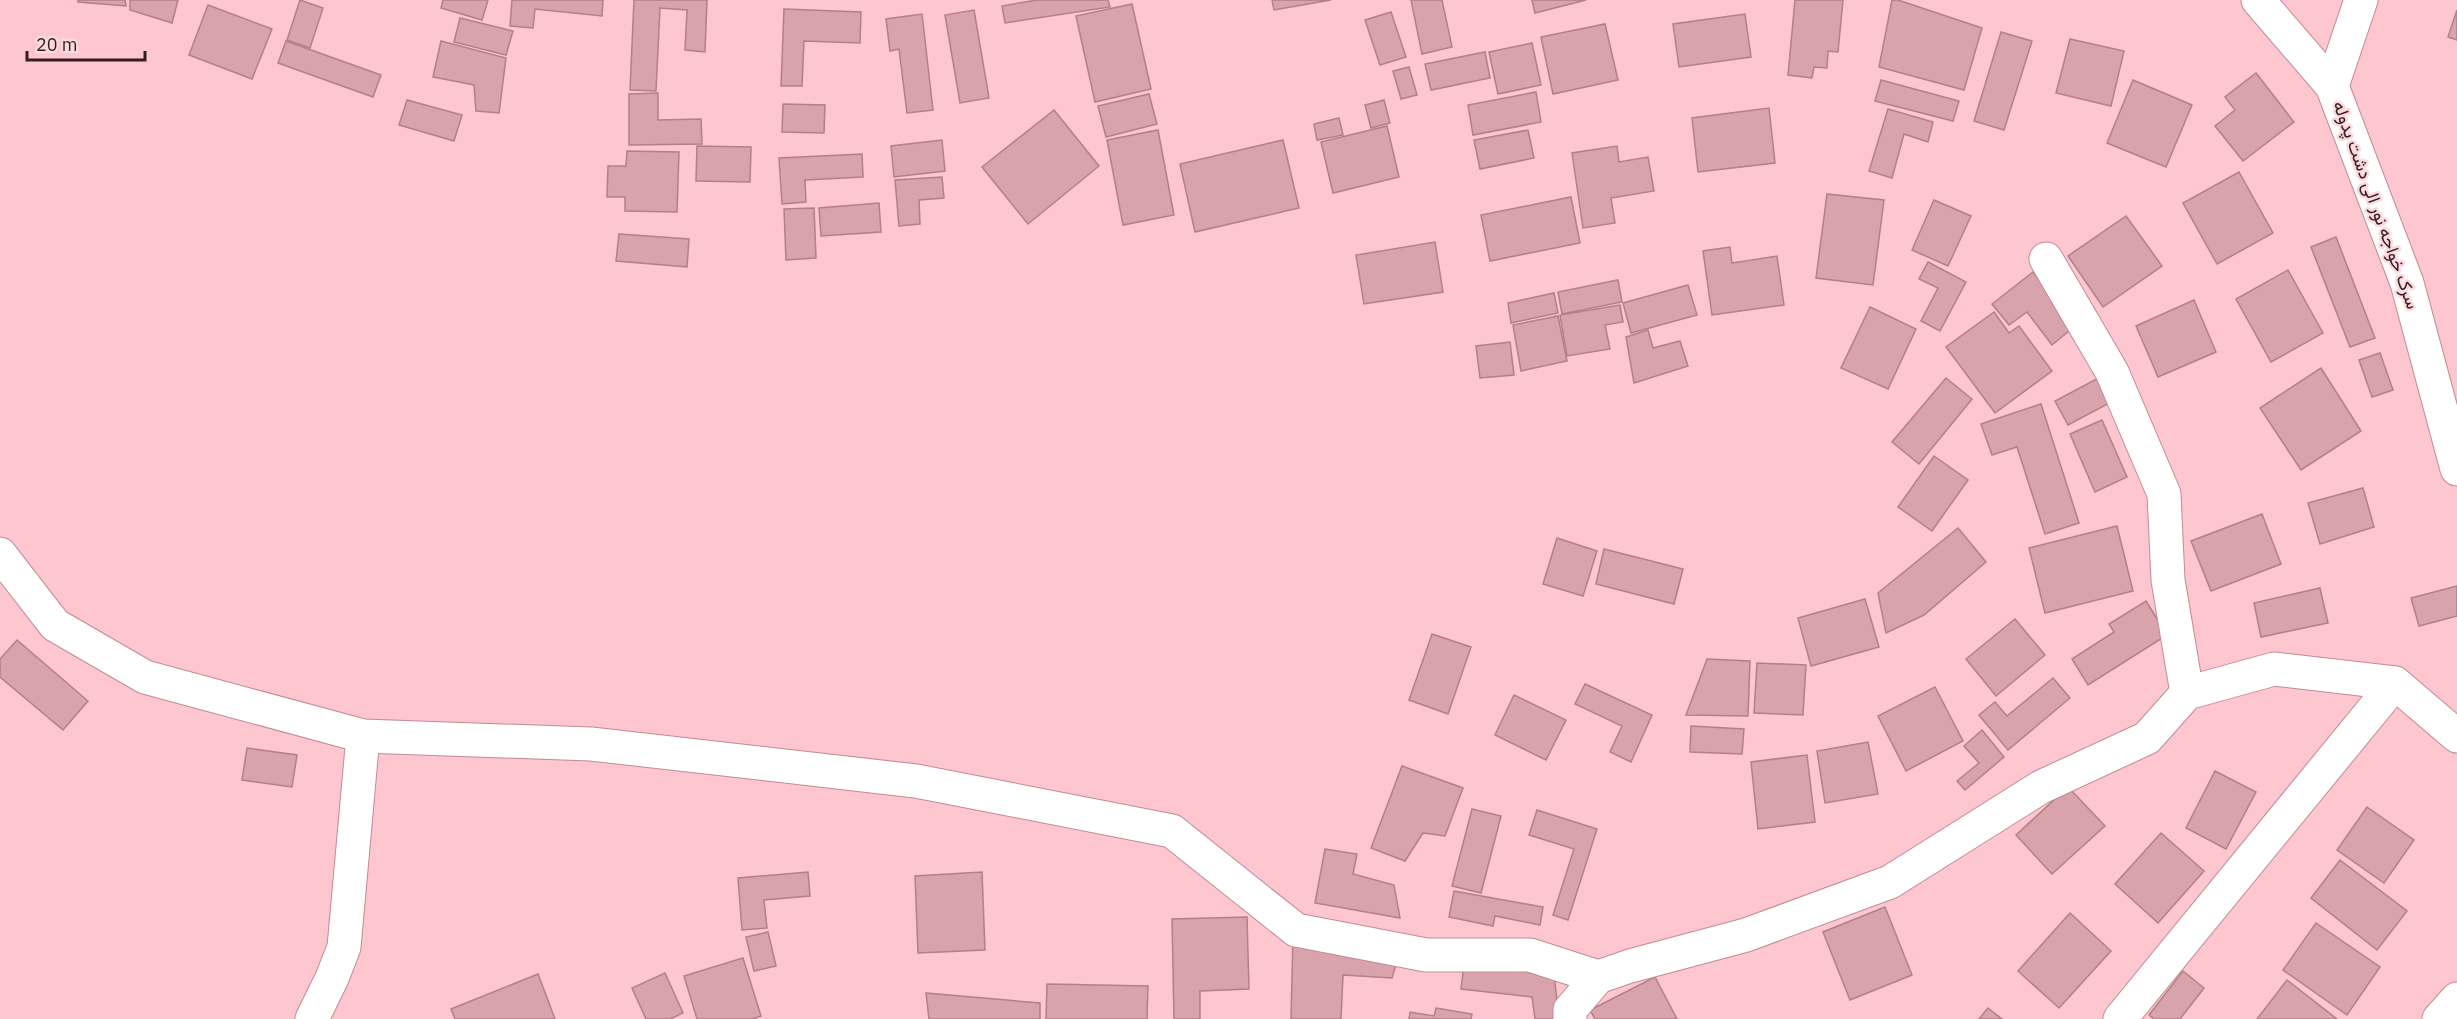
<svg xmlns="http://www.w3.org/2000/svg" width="2457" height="1019" font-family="'IBM Plex Sans',Vazirmatn,sans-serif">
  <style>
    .building { fill: #d9a3ab; stroke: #b37f88; stroke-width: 1.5 }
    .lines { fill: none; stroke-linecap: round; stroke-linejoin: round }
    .minor-casing { stroke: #c08b94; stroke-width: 35 }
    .major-casing { stroke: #c08b94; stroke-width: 35 }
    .minor { stroke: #fff; stroke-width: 33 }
    .major { stroke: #fff; stroke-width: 33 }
    .labels { text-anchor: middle; stroke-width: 5; stroke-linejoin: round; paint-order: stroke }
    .street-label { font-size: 18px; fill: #321e21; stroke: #fcdade }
  </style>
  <rect width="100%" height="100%" fill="#fec6ce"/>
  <g class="building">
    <polygon points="78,0 125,0 126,6 78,2"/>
    <polygon points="130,0 178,0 172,23 130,10"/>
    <polygon points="300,0 323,8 310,48 287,40"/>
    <polygon points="443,0 488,0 482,20 441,8"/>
    <polygon points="512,0 603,0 602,16 535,9 533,28 510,26"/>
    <polygon points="634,0 707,0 705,52 685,50 687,10 660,8 656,91 630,90"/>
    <polygon points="1037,0 1108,0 1110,7 1005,23 1002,6"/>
    <polygon points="1272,0 1331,0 1274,10"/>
    <polygon points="1411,0 1442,0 1452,47 1422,54"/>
    <polygon points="1532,0 1586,0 1535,13"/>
    <polygon points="1795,0 1843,0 1838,52 1828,51 1827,68 1814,67 1812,78 1788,75"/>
    <polygon points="1892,0 1898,0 1982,28 1964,90 1879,67"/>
    <polygon points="1132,4 1151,89 1095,102 1076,16"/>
    <polygon points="208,5 272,29 252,79 189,55"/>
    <polygon points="784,9 861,12 860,43 804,41 802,86 781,86"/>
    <polygon points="974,10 989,98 960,103 945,15"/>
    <polygon points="2457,10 2457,40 2448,37"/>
    <polygon points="1391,12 1406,57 1380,65 1365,20"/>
    <polygon points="922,14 933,110 907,113 899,49 890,51 886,19"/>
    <polygon points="1745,14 1751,57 1679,67 1673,24"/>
    <polygon points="460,18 513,31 506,55 454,42"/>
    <polygon points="1605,24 1618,80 1553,94 1541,37"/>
    <polygon points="2001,32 2032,41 2004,130 1974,121"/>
    <polygon points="2070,39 2124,51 2111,106 2056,93"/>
    <polygon points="286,41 381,75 373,97 278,63"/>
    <polygon points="441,41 506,58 499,113 476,111 474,85 433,77"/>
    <polygon points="1532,43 1541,85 1498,94 1489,52"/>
    <polygon points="1485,52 1490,78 1431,90 1425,64"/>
    <polygon points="1409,67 1417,95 1401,99 1393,71"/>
    <polygon points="2256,73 2294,122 2243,161 2215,126 2235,110 2225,97"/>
    <polygon points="1881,80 1959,101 1953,121 1875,101"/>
    <polygon points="2133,80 2192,105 2166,167 2107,143"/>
    <polygon points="1536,92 1541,122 1473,135 1468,105"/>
    <polygon points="658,93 658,120 701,119 702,144 629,145 629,94"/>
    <polygon points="1149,94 1157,124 1106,137 1098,106"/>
    <polygon points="407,100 462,115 454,141 399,125"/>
    <polygon points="1384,100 1390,123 1371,128 1365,105"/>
    <polygon points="783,104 825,105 824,133 782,132"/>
    <polygon points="1769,108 1775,163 1698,172 1692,118"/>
    <polygon points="1888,109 1933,122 1928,142 1904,134 1892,178 1869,171"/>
    <polygon points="1054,110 1099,166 1028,224 982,167"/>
    <polygon points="1339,118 1343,135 1317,140 1314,124"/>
    <polygon points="1387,126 1399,177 1333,193 1321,142"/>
    <polygon points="1158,130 1174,215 1123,225 1107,140"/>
    <polygon points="1528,130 1534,158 1480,169 1474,140"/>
    <polygon points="942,140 945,171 894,177 891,146"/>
    <polygon points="1283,140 1299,208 1195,232 1180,164"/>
    <polygon points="697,146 751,147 750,182 696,181"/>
    <polygon points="1617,146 1619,162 1648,157 1654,191 1611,198 1615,223 1583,228 1572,153"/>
    <polygon points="627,151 679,152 677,212 625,211 625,197 607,197 608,166 626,166"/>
    <polygon points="862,154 863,177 805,180 806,202 782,204 779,158"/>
    <polygon points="2239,172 2273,233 2217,264 2183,203"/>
    <polygon points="942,177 944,198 919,200 920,224 899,226 895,180"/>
    <polygon points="1827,194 1884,200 1873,285 1816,278"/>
    <polygon points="1571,197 1580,243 1490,261 1481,215"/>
    <polygon points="1934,200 1971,216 1948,266 1912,250"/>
    <polygon points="879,203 881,232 821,236 819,208"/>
    <polygon points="814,208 816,258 786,260 784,209"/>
    <polygon points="2126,216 2162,266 2103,307 2068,256"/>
    <polygon points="619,234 689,239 687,267 616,261"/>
    <polygon points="2336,237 2375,338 2350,347 2311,247"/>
    <polygon points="1435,242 1443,292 1364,304 1356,255"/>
    <polygon points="1730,247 1732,263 1777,256 1784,305 1712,315 1703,251"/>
    <polygon points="1928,262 1966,282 1940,331 1921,321 1938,288 1919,279"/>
    <polygon points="2288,270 2323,333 2271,362 2236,299"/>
    <polygon points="2033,272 2075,326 2052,345 2027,312 2009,325 1992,304"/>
    <polygon points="1618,280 1622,302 1562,314 1558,292"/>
    <polygon points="1688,285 1697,315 1631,333 1623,303"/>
    <polygon points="1554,293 1558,313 1511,323 1508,303"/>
    <polygon points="2194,300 2216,352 2158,377 2136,326"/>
    <polygon points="1620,305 1623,322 1605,325 1610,349 1567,356 1560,315"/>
    <polygon points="1870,307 1916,329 1888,389 1841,368"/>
    <polygon points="1994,312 2009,333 2019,326 2052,371 1995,413 1946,347"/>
    <polygon points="1558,316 1567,361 1521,371 1513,325"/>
    <polygon points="1648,330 1653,348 1680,341 1688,366 1634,383 1626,337"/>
    <polygon points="1510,342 1514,375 1480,378 1476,346"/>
    <polygon points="2380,353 2393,390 2372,397 2359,360"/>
    <polygon points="2321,368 2361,431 2301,470 2260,408"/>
    <polygon points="2104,375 2117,399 2068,425 2055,401"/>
    <polygon points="1946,378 1972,399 1919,464 1892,442"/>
    <polygon points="2041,404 2079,523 2045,534 2017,447 1992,455 1981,424"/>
    <polygon points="2102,420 2127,477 2095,492 2070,434"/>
    <polygon points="1934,456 1968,480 1932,531 1898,507"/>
    <polygon points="2363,488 2374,527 2320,544 2308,503"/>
    <polygon points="2262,514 2281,564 2211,591 2191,541"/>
    <polygon points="2117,526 2133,591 2045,613 2029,548"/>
    <polygon points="1958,528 1986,562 1924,615 1886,633 1878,593"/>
    <polygon points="1557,538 1597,551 1583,596 1543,584"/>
    <polygon points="1604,549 1683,569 1674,604 1596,584"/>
    <polygon points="2457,586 2457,616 2419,626 2411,598"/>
    <polygon points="2320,588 2328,623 2261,637 2254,603"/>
    <polygon points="1865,599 1879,647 1811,666 1798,618"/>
    <polygon points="2146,601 2167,635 2088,685 2072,659 2114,632 2109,624"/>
    <polygon points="2015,619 2045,655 1996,696 1966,659"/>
    <polygon points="1432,634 1471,647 1448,714 1409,700"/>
    <polygon points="17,640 88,701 63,730 0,677 0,659"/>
    <polygon points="1707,659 1750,661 1748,716 1686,715"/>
    <polygon points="1757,663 1806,665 1803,715 1754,713"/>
    <polygon points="2053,678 2070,698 2008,750 1979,715 1995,702 2007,716"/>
    <polygon points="1585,684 1652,715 1631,762 1610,752 1622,726 1575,704"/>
    <polygon points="1935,687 1963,741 1906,771 1878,716"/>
    <polygon points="1514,695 1566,720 1546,760 1495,735"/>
    <polygon points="1691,726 1744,729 1742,754 1690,752"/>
    <polygon points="1982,730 2004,757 1965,790 1957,781 1979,763 1964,746"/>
    <polygon points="1868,742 1878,794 1825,803 1817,751"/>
    <polygon points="247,748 297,755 292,787 242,780"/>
    <polygon points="1807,755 1815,822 1758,829 1751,762"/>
    <polygon points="1402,766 1463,788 1445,836 1423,833 1405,861 1371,848"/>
    <polygon points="2215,771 2256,792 2226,849 2186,828"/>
    <polygon points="2068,787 2105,826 2052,874 2016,835"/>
    <polygon points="2367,807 2414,840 2384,883 2337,850"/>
    <polygon points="1472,809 1501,816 1481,893 1452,886"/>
    <polygon points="1537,810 1597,829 1568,920 1553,915 1574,849 1529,835"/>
    <polygon points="2161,833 2204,871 2158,923 2115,884"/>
    <polygon points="1325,849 1357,854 1353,874 1394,885 1400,918 1315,903"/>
    <polygon points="2340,860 2407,911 2377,950 2311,898"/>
    <polygon points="808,872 810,896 764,900 767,928 742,930 738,878"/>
    <polygon points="982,872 985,950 918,953 915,876"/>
    <polygon points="1454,891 1543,907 1540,925 1495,916 1493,926 1449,917"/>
    <polygon points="1885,907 1912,975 1850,1000 1823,932"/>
    <polygon points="2070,913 2111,951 2059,1008 2018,971"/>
    <polygon points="1247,917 1249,989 1200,991 1200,1019 1174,1019 1172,919"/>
    <polygon points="2316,923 2380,967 2347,1015 2283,970"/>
    <polygon points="768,932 776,966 754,971 746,937"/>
    <polygon points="1293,936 1400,951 1392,978 1343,975 1341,1019 1291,1019"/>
    <polygon points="743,958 761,1016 752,1019 697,1019 684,976"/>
    <polygon points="1464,964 1554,974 1559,1019 1535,1019 1532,997 1461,989"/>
    <polygon points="2183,971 2204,988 2180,1019 2154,1019 2149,1015"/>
    <polygon points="665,973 683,1013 670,1019 646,1019 632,988"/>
    <polygon points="538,974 555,1019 455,1019 451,1009"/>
    <polygon points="1655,977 1677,1019 1595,1019 1590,1010"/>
    <polygon points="2287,980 2337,1019 2257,1019"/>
    <polygon points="1047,984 1148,986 1147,1019 1046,1019"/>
    <polygon points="926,993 1040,1003 1040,1019 929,1019"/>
    <polygon points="1436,1008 1472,1014 1471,1019 1409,1019 1410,1012 1434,1016"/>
    <polygon points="1988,1008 2002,1019 1979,1019"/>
  </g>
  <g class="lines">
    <defs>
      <g id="minor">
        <polyline points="2332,86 2361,0"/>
        <polyline points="2046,259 2112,372 2164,494 2168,580 2187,693"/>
        <polyline points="0,554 55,625 145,677 363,736 591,744 916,781 1172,831 1296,930 1426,955 1530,955 1598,977"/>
        <polyline points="312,1019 332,978 344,947 363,736"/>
        <polyline points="1570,1019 1570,1010 1598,977 1630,966 1746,935 1890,882 2041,787 2147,738 2187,693 2274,669 2395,683 2457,736"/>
        <polyline points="2120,1019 2395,683"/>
        <polyline points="2439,1019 2457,999"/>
      </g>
      <polyline id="major" points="2258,0 2332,86 2407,283 2457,469"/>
    </defs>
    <use href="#minor" class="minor-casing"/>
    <use href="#major" class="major-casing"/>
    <use href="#minor" class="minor"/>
    <use href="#major" class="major"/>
  </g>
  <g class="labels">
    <g class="street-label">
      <text transform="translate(2376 205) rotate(70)" y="6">سرک خواجه نور الی دشت پدوله</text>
    </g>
  </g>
  <path d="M27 51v9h118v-9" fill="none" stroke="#321e21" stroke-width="3"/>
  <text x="36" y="51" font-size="18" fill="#321e21" stroke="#fcdade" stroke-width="4.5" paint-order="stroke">20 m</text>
</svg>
